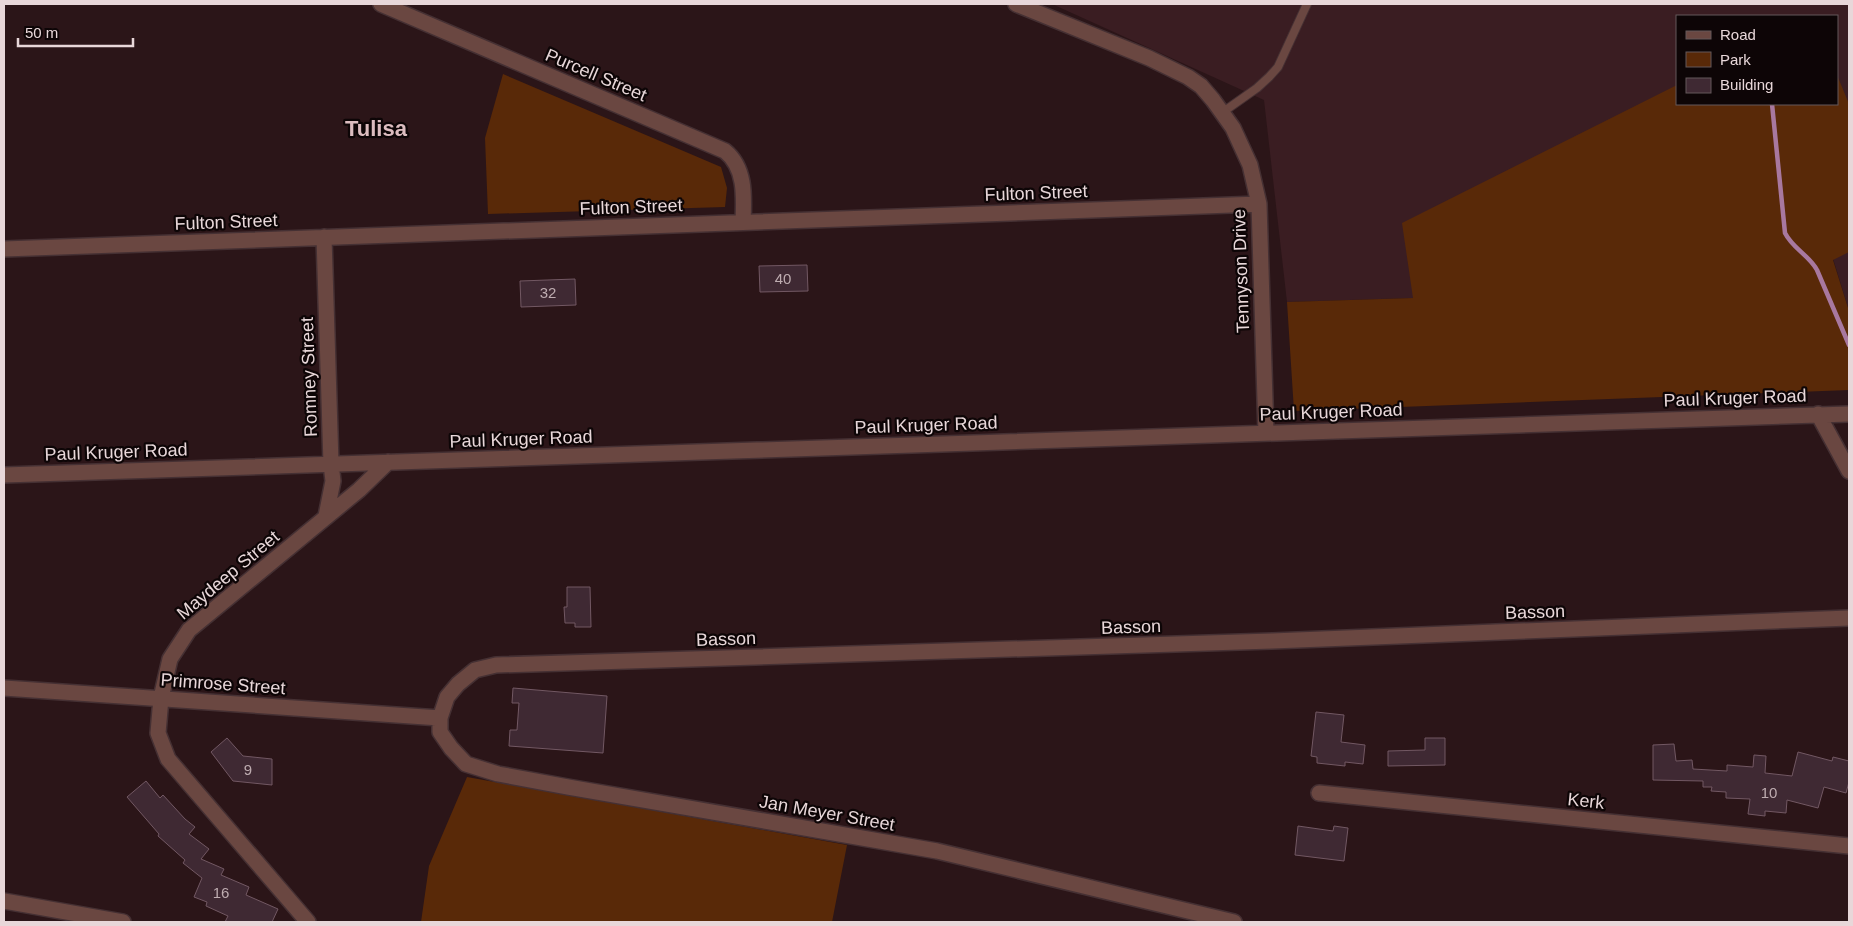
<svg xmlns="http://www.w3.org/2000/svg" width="1853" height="926" viewBox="0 0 1853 926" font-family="Helvetica,sans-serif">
<rect width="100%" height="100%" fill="#2b1518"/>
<path fill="#3a1d22" d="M1052,4H1849V311L1786,104H1837V16H1677V86L1413,298L1287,302L1264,100Z"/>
<path fill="#592908" d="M503,74L721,167L727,188L725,207L488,214L485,138Z
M1837,75L1849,104V252L1833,260L1849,311V390L1294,411L1287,302L1413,298L1402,223L1677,85V104H1837Z
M467,777L847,845L832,922H421L429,866Z"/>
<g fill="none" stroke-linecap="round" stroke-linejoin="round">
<path stroke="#a8789f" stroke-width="4.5" d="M1772,104L1785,233C1793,249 1809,255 1817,270L1849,345"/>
</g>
<path fill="#3f2933" stroke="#725863" d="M807,265L808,291L760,292L759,266Z
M575,279L576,305L521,307L520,281Z
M567,587H590L591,627H575V623H565L564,607H567Z
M513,688L607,696L603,753L509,746L510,730H517L519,703H512Z
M1316,712L1344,715L1341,742L1365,745L1363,764L1345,762V766L1317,763V757L1311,756Z
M227,738L243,756L272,759V785L233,781L211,752Z
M1425,738H1445V765L1388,766V751L1425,750Z
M1674,744L1676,761L1692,760L1693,769L1727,771V765L1753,767L1754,755L1766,756L1765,773L1792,776L1798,752L1832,761L1833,757L1849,761V782L1846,793L1824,787L1818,808L1787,800L1786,813L1765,811V816L1748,814L1750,799L1726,798V792L1711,791L1712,787H1703V781L1653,780V745Z
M146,781L160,798L163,795L185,819L195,827L189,834L209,849L201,859L224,869L221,875L249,887L246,895L278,909L272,922H225L228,916L206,906L207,902L194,897L202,878L183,863L185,860L158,836L159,834L127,797Z
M1298,826L1333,831L1334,826L1348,828L1344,861L1295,855Z"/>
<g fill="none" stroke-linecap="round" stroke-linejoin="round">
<g stroke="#453033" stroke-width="10">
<path id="lane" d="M1223,112L1257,88L1269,77L1278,67L1307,4"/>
</g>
<g stroke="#453033" stroke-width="18">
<path id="street" d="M381,4L725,151C746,168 744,197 743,222
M1016,4L1149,58L1188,77L1201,86L1213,100L1233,128L1250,165L1259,204L1266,433
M324,237L331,464L333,481L326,516
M4,249L1259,204
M1818,414L1849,471
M4,475L1849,414
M4,688L440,718
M1319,793L1849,846
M4,901L123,922
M308,922L168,759L158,733L161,698L170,659L189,630L359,490L388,462
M1234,922L937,851L568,787L498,774L466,764L451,748L440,732V718L447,697L458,684L475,670L496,665L1272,641L1849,618"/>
</g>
<use href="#lane" stroke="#6a4741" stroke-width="8"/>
<use href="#street" stroke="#6a4741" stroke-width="15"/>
</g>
<g text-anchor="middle" stroke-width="4.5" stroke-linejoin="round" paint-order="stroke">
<g font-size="15" fill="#beacb0">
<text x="783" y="284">40</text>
<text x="548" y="298">32</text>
<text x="248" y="775">9</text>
<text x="1769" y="798">10</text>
<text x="221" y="898">16</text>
</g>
<g font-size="18" fill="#e8d7d9" stroke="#0d0506">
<text transform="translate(596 75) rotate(23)" y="6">Purcell Street</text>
<text transform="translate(1036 193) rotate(-2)" y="6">Fulton Street</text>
<text transform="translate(631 207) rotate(-2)" y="6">Fulton Street</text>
<text transform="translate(226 222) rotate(-2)" y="6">Fulton Street</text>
<text transform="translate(1241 271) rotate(-92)" y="6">Tennyson Drive</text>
<text transform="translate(309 377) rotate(-92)" y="6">Romney Street</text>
<text transform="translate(1735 398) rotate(-2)" y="6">Paul Kruger Road</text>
<text transform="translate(1331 412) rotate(-2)" y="6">Paul Kruger Road</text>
<text transform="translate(926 425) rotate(-2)" y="6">Paul Kruger Road</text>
<text transform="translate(521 439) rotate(-2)" y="6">Paul Kruger Road</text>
<text transform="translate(116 452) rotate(-2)" y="6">Paul Kruger Road</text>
<text transform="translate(228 575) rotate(-40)" y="6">Maydeep Street</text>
<text transform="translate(1535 612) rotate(-2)" y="6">Basson</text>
<text transform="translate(1131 627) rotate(-2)" y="6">Basson</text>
<text transform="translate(726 639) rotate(-2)" y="6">Basson</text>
<text transform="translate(223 684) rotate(4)" y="6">Primrose Street</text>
<text transform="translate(1586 801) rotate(6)" y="6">Kerk</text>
<text transform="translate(827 813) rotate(10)" y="6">Jan Meyer Street</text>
</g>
<g font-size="22" font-weight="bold" fill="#dcbcbf" stroke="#0d0506">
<text x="376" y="136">Tulisa</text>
</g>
</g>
<rect width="1853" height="926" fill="none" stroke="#e8d7d9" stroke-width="10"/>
<rect x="1676" y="15" width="162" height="90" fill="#0d0506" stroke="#65595a"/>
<rect x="1686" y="31" width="25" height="8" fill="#6a4741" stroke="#65595a"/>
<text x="1720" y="40" font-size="15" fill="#e8d7d9">Road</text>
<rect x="1686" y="52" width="25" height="15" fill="#592908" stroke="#65595a"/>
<text x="1720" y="65" font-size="15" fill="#e8d7d9">Park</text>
<rect x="1686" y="78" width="25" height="15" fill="#3f2933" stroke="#65595a"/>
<text x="1720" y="90" font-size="15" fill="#e8d7d9">Building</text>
<path d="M18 38v8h115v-8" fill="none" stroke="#e8d7d9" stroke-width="2.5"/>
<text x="25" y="38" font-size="15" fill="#e8d7d9" stroke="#0d0506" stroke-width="4" paint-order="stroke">50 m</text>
</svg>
